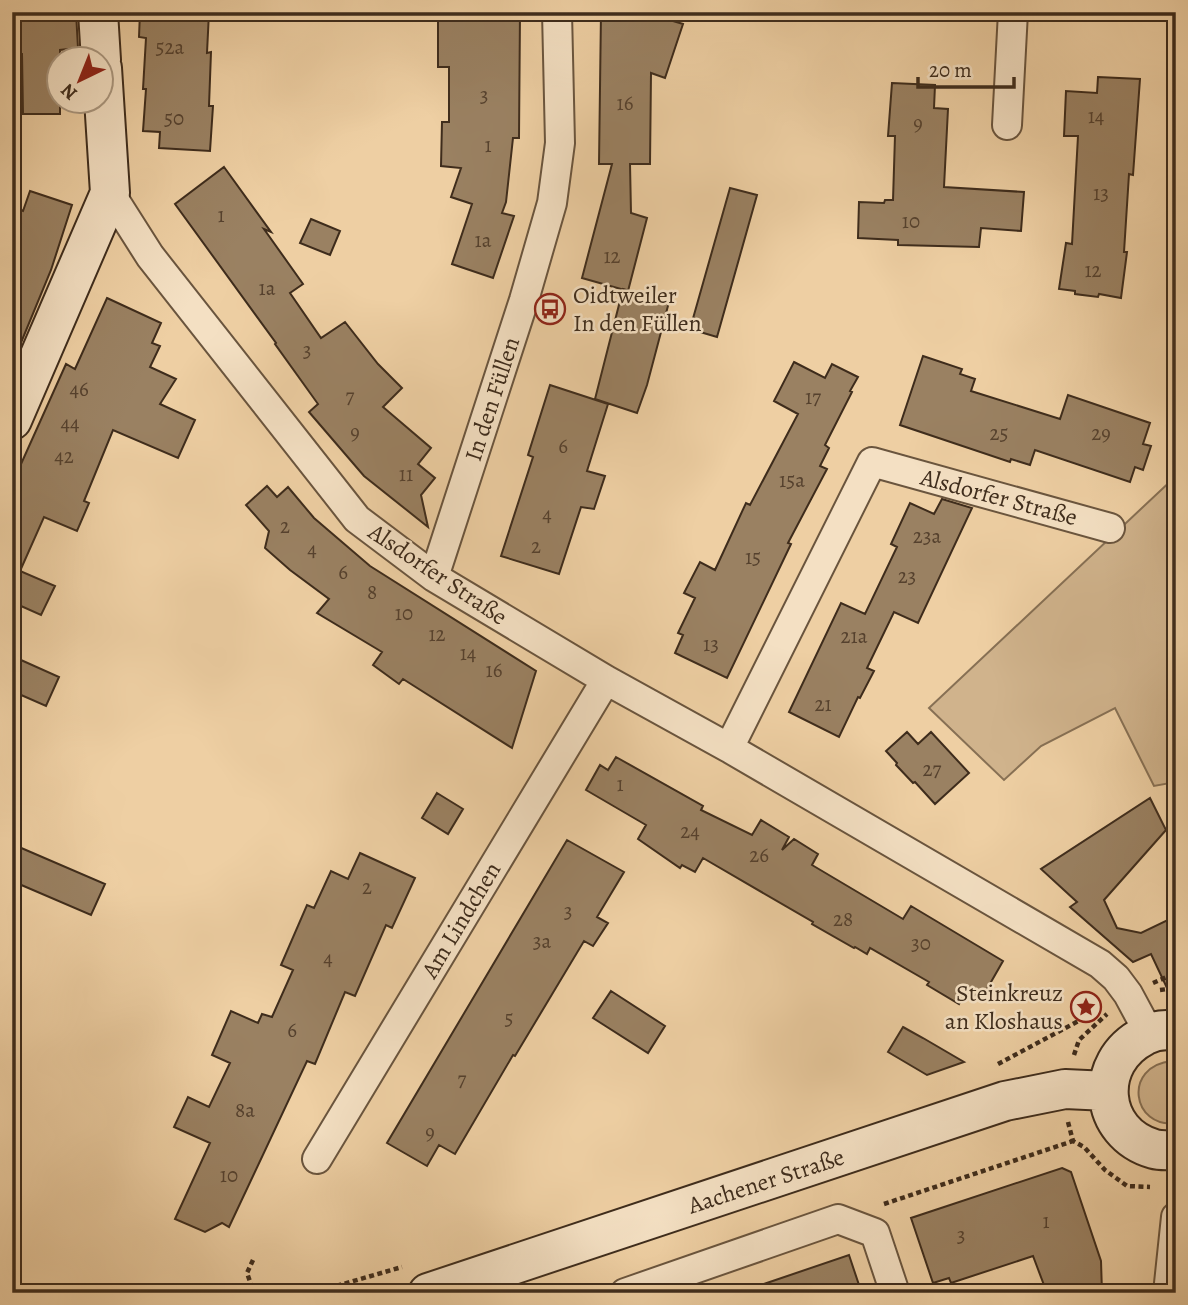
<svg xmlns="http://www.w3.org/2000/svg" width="1188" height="1305" viewBox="0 0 1188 1305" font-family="Alegreya,serif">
<rect width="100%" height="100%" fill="#eecfa3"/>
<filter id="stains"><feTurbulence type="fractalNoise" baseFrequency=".00286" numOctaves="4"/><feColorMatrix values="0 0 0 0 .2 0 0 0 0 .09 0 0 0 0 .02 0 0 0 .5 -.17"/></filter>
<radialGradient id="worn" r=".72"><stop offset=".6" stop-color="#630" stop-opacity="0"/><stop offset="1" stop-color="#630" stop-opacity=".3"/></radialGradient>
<path fill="#d0b38c" stroke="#877054" stroke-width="2" d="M1176,476V782L1154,786L1115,708L1041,746L1004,780L929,708Z
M1172,1061L1176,1062V1123C1132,1129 1122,1066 1172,1061Z"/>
<path fill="#9a8162" stroke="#3e2c1c" stroke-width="2" d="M12,12H76L78,48L60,50V114H23L22,54L12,55Z
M140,12H209L207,53L211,52L209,106H213L210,151L159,148L160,132L143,131L146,89H143L146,38L139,37Z
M438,12H520L519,138H513L506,202L502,213L514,216L493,278L452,264L472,204L451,197L461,168L441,166L442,122H449V67H438Z
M601,12H653V15L683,24L665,78L651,73L650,164H630L631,213L647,218L628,291L582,278L612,164H599Z
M1098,77L1140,79L1133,175L1129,174L1124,252H1127L1121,298L1099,294L1098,297L1075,294V291L1059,289L1066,243L1072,244L1078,136H1064L1066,91L1097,93Z
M892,83L935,85L934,108L948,109L944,187L1024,192L1021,231L981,228L979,247L898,245V240L858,238L859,202L884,203L885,200H893L895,136H888Z
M224,167L271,232L264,229L303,284L290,293L321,338L345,322L378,364L402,388L383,407L431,448L418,464L435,478L421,495L428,527L364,476L309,412L318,404L275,344L276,343L175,204Z
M730,188L757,195L717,337L690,329Z
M30,191L72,205L51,270L13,362L12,207L23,211Z
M311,219L340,231L330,255L300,243Z
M623,289L669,302L647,385L637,413L595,399Z
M107,298L161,323L152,343L160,346L150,367L176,379L160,404L195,420L178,458L113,430L84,501L89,503L77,531L44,517L20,571L55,586L41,615L12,602V484L66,364L75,369Z
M923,356L962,369L960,374L975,379L971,391L1060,419L1068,395L1150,423L1143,444L1151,446L1143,470L1135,467L1130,482L1035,450L1030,465L1011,459L1010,462L900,425Z
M794,362L825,378L832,364L858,377L850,391L852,392L825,445L829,448L820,466L827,469L788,543L791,544L727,678L675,653L683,635L678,633L695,598L684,593L700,562L715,570L746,503L750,505L798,414L774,401Z
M550,385L608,404L587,471L605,476L594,509L581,507L559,574L501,556L533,457L528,455Z
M267,486L277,497L288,487L314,518L370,566L536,671L512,748L403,679L399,684L373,665L382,652L317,613L329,599L290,570L265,548L269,531L246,505Z
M942,499L972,508L918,623L894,612L867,668L874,671L860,698L858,697L839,737L789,712L841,603L865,614L897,547L891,544L910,503L934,514Z
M12,656L59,677L46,706L12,691Z
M907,732L918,744L931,732L969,773L935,804L915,782L913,783L896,765L897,763L886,751Z
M616,757L703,806L701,810L752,835L761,820L789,837L782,850L794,839L818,854L812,865L903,919L911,906L1003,961L987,989L974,996L964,994L959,1004L927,985L929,982L870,948L867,954L855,947L854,948L812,924L813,922L703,858L695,872L682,865L680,868L638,839L646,825L586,790L600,765L608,770Z
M437,793L463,809L448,834L422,818Z
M1150,798L1166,830L1104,900L1117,928L1141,933L1176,916V1007L1151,954L1133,962L1070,907L1077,902L1041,869Z
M567,840L624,872L597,917L608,923L593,946L584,941L515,1056L513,1055L455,1154L439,1145L427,1166L387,1143Z
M12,844L105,884L91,915L12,881Z
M360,853L415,878L392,928L386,925L355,996L345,992L315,1064L307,1061L229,1227L222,1223L205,1232L175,1219L210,1143L174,1127L188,1097L209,1107L230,1063L212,1055L231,1011L258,1023L262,1014L272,1017L293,970L281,965L307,905L314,908L331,871L348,879Z
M611,991L665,1026L648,1053L593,1018Z
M903,1027L923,1038L964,1062L927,1075L888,1052Z
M1062,1168L1071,1172L1101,1261L1102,1293H1047L1033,1256L951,1283L949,1278L933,1283L911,1218Z
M849,1255L859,1285L857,1286L859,1293H753L752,1288Z"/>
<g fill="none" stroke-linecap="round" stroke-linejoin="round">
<g stroke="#6a553e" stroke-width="32">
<path id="street" d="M1007,125L1013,12
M110,193L150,256L357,519L434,577L606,680L729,748L1100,964L1116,978L1128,994L1149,1033
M434,577L524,300L552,203L560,143L557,12
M729,748L872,462L1110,528
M317,1159L606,680
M625,1293L838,1219L875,1233L895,1293
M1168,1293L1176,1217"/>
</g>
<g stroke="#3e2c1c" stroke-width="42">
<path id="secondary" d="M98,12L101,60
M12,420L110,193L102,68
M1176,1031C1165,1029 1153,1031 1144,1036C1093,1062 1098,1133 1154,1149C1161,1151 1169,1150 1176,1150
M428,1293L1005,1101L1065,1089L1108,1091"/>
</g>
<path stroke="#3e2c1c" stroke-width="4.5" stroke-dasharray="5 3.5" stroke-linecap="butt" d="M1153,983L1176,973
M1160,990L1176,988
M1074,1055L1079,1040L1107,1014
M998,1064L1101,1009
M1068,1122L1073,1141L1084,1147L1105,1170L1127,1186L1150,1187
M884,1204L1073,1141
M253,1260L247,1273L254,1293
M312,1293L402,1267"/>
<use href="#street" stroke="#f4e0c3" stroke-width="28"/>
<use href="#secondary" stroke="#f4e0c3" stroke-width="38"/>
</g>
<defs>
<g id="bus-ring" transform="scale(1.575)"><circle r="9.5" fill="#f4e0c3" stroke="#8f2418" stroke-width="1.5"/><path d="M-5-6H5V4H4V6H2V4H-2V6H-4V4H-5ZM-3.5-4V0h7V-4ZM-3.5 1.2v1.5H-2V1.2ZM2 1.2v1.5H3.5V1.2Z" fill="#8f2418"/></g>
<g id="sight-ring" transform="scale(1.575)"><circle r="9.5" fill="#f4e0c3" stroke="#8f2418" stroke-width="1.5"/><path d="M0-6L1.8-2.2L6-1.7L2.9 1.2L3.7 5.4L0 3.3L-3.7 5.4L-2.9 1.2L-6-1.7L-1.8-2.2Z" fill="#8f2418"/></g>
</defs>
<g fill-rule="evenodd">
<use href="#bus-ring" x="550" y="309"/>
<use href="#sight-ring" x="1086" y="1007"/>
</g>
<g text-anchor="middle" stroke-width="5" stroke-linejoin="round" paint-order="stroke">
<g font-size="21" fill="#55412e">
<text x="170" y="54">52a</text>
<text x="484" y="102">3</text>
<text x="625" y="110">16</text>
<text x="1096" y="123">14</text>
<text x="174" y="125">50</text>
<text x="918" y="130">9</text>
<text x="488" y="152">1</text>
<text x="1101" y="200">13</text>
<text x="221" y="222">1</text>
<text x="911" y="228">10</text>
<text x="483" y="247">1a</text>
<text x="612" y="263">12</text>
<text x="1093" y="277">12</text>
<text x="267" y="295">1a</text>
<text x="307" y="357">3</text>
<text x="79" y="396">46</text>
<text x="350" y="403">7</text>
<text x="813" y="404">17</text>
<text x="70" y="430">44</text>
<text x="355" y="439">9</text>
<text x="999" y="440">25</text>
<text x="1101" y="440">29</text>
<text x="563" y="453">6</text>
<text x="64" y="463">42</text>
<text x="406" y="481">11</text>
<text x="792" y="487">15a</text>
<text x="547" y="521">4</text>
<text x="285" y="533">2</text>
<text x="927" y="543">23a</text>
<text x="536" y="553">2</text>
<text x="312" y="556">4</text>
<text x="753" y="564">15</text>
<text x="343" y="579">6</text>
<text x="907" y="583">23</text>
<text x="372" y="599">8</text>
<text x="404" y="620">10</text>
<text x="437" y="641">12</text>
<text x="854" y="643">21a</text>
<text x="711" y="651">13</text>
<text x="468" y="660">14</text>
<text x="494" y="677">16</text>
<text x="823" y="711">21</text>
<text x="932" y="776">27</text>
<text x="620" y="791">1</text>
<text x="690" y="838">24</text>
<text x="759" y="862">26</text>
<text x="367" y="894">2</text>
<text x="568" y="918">3</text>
<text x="843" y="926">28</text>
<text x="542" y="948">3a</text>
<text x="921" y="950">30</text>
<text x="328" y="965">4</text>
<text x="509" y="1025">5</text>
<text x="292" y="1037">6</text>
<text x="462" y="1086">7</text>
<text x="245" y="1117">8a</text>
<text x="430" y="1139">9</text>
<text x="229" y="1182">10</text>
<text x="1046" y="1228">1</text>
<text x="961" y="1242">3</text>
</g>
<g font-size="24" fill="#3e2c1c" stroke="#f4e0c3" text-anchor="start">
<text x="573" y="303">Oidtweiler<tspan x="573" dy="28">In den Füllen</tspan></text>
<text x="1063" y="1001" text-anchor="end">Steinkreuz<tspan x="1063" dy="28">an Kloshaus</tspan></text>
</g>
<g font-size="24" fill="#3e2c1c" stroke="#f4e0c3">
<text transform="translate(492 399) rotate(-72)" y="8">In den Füllen</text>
<text transform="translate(999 497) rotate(15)" y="8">Alsdorfer Straße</text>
<text transform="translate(438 574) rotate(34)" y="8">Alsdorfer Straße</text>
<text transform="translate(461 920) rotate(-59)" y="8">Am Lindchen</text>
<text transform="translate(766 1181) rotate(-18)" y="8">Aachener Straße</text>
</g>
</g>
<rect width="1188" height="1305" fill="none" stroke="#eecfa3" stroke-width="42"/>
<rect x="14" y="14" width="1160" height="1277" fill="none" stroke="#3e2c1c" stroke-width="3.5"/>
<rect x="21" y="21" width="1146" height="1263" fill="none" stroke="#3e2c1c" stroke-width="2"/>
<g transform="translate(80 80) rotate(223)"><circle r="33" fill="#f4e0c3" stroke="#ab9880" stroke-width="2"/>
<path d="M0-5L12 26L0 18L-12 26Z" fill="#8f2418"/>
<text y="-10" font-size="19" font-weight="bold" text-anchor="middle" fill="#3e2c1c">N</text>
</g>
<path d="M918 77v10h96v-10" fill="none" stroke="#3e2c1c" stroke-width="3.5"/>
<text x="929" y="77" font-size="21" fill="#3e2c1c" stroke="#f4e0c3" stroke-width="5" paint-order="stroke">20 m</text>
<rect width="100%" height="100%" filter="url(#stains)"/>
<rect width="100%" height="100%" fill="url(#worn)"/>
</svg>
